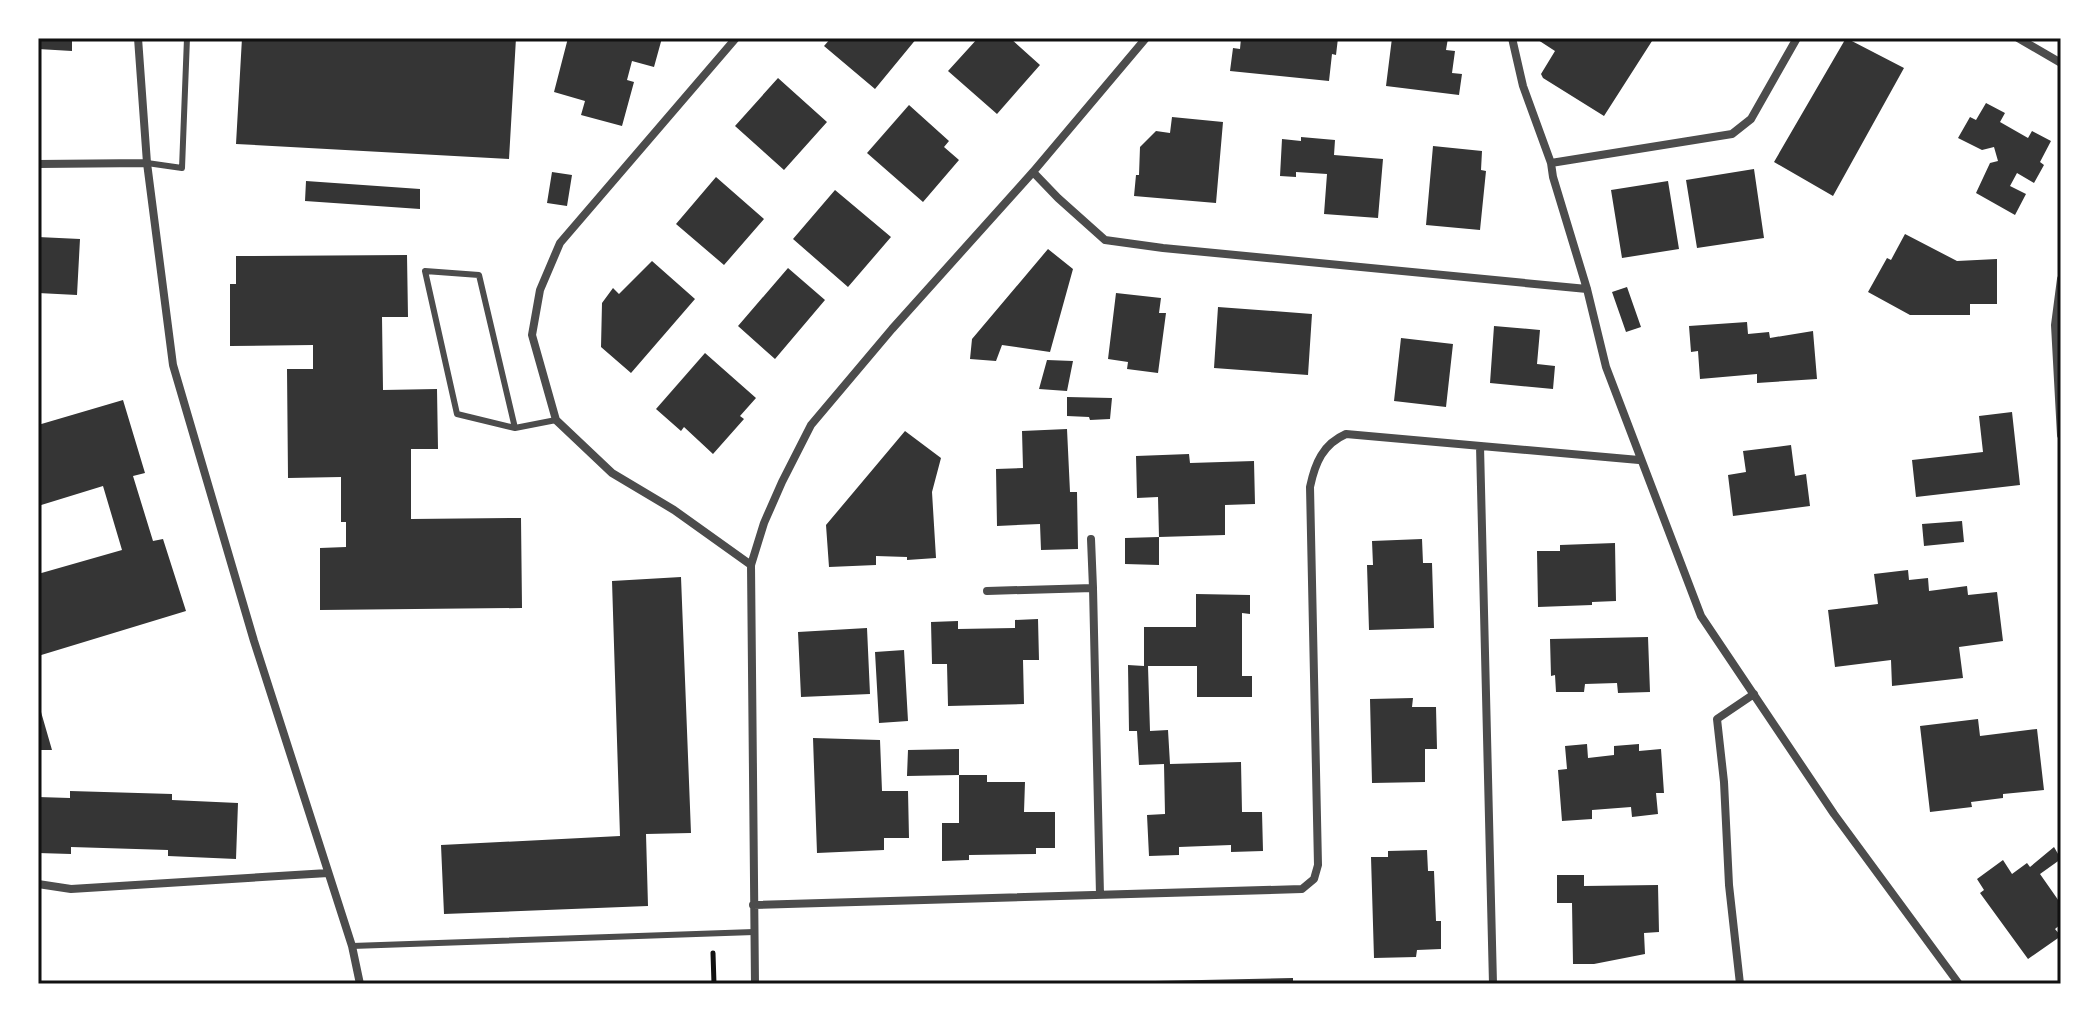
<svg xmlns="http://www.w3.org/2000/svg" width="2099" height="1022" viewBox="0 0 2099 1022" font-family="'Titillium Web',sans-serif">
<rect width="100%" height="100%" fill="#fff"/>
<path fill="#353535" d="M38,38H72V51L38,49Z
M242,38H516L509,159L236,144Z
M568,38H662L654,67L632,61L627,80L634,82L622,126L581,115L585,101L554,92Z
M831,38H917L875,89L824,46Z
M978,38H1010L1040,65L997,114L948,71Z
M1241,38H1338L1336,55L1332,54L1329,81L1230,71L1233,48L1240,49Z
M1392,38H1448L1446,50L1455,51L1452,73L1462,74L1459,95L1386,86Z
M1535,38H1647L1652,41L1604,116L1543,78L1541,74L1555,51Z
M1846,38L1904,68L1833,196L1774,162Z
M778,78L827,122L784,170L735,126Z
M1986,103L2005,113L2000,122L2028,138L2032,131L2051,141L2040,162L2044,165L2034,183L2017,173L2010,186L2026,194L2015,215L1976,193L1990,163L1998,161L1994,147L1982,150L1958,138L1970,117L1976,120Z
M909,105L949,141L944,147L959,160L923,202L867,153Z
M1172,117L1223,122L1216,203L1134,196L1136,175H1139L1140,147L1156,131L1170,133Z
M1301,137L1335,140L1334,155L1383,159L1378,218L1324,214L1327,174L1296,172V177L1280,176L1282,139L1301,141Z
M1433,146L1482,151L1481,170L1486,171L1480,230L1426,225Z
M1754,169L1764,238L1697,248L1686,180Z
M552,172L572,175L567,206L547,203Z
M716,177L764,219L724,265L676,224Z
M306,181L420,189V209L305,201Z
M1668,181L1679,249L1622,258L1611,190Z
M835,190L891,237L848,287L793,239Z
M1905,234L1957,261L1997,259V304H1970V315H1910L1868,292L1887,258L1891,260Z
M38,237L80,239L77,295L38,293Z
M1048,249L1073,269L1050,352L1002,345L996,361L970,359L972,339Z
M407,255L408,317H382L383,390L437,389L438,449H411V519L521,518L522,608L320,610V548L346,547V522H341V477L288,478L287,369H313V345L230,346V284H236V256Z
M652,261L695,299L631,373L601,347L602,303L613,288L619,294Z
M788,268L825,300L775,359L738,326Z
M1627,287L1641,327L1626,332L1612,292Z
M1116,293L1161,298L1159,313H1166L1158,373L1127,369L1128,362L1108,359Z
M1218,307L1312,314L1308,375L1214,368Z
M1747,322L1748,334L1769,332L1770,338L1813,331L1817,379L1757,383V374L1700,379L1698,351L1691,352L1689,326Z
M1494,326L1540,330L1537,364L1555,366L1553,389L1490,383Z
M1401,338L1453,344L1446,407L1394,401Z
M705,353L756,398L740,416L744,419L713,454L684,427L681,431L656,409Z
M1047,360L1073,361L1067,391L1039,389Z
M1067,397L1112,398L1110,419L1090,420L1089,417L1067,416Z
M123,400L145,473L133,476L153,541L163,539L186,611L38,656V574L122,550L103,486L38,506V425Z
M2012,412L2020,485L1916,497L1912,460L1983,452L1979,416Z
M1067,429L1070,492H1077L1078,549L1041,550L1040,524L997,526L996,469L1023,468L1022,431Z
M905,431L941,458L932,492L936,558L907,560V557L876,556V565L829,567L826,525Z
M1791,445L1795,476L1806,474L1810,506L1733,516L1728,475L1746,472L1743,451Z
M1189,454L1190,463L1254,461L1255,504L1225,505V535L1159,537L1158,497L1137,498L1136,456Z
M1962,521L1964,542L1924,546L1922,524Z
M1159,537V565L1125,564V538Z
M1422,539L1423,563H1432L1434,628L1369,630L1367,565H1373L1372,541Z
M1615,543L1616,601L1592,602V605L1538,607L1537,551H1560V545Z
M1908,570L1909,580L1928,578L1929,591L1967,586L1968,595L1997,592L2003,641L1959,647L1963,678L1892,686L1891,660L1835,667L1828,610L1878,604L1874,574Z
M681,577L691,833L646,834L648,906L444,914L441,845L620,836L612,581Z
M1196,594L1250,595V614L1242,613V676H1252V697H1197V666H1148L1150,731L1168,730L1170,764L1241,762L1242,812H1262L1263,851L1231,852V845L1179,847V855L1149,856L1147,815L1165,814L1164,764L1139,765L1137,731H1129L1128,665L1144,666V627H1196Z
M1038,619L1039,660H1023L1024,704L948,706L947,664H932L931,622L958,621V629L1015,628V620Z
M867,628L870,694L801,697L798,632Z
M1648,637L1650,692L1618,693L1617,683L1585,684L1584,692H1556L1555,675L1551,676L1550,639Z
M904,650L908,721L879,723L875,652Z
M1413,698L1412,707H1436L1437,749H1425V782L1372,783L1370,699Z
M38,705H39L52,750H38Z
M1978,719L1980,736L2037,729L2044,790L2003,794V798L1971,802L1972,807L1930,812L1920,726Z
M813,738L880,740L882,791H908L909,838H884V850L817,853Z
M1587,744L1588,758L1614,755V746L1639,744V751L1661,749L1664,793H1656L1658,814L1632,817L1631,807L1592,810V819L1562,821L1558,770L1567,769L1565,746Z
M959,749V775L907,776L908,750Z
M959,775H987V782H1025L1024,812H1055V848H1036V854L969,855V860L942,861V823H959Z
M70,791L172,794V800L238,803L236,859L168,856V850L71,847V854L38,853V797L70,798Z
M2054,847L2061,859L2040,874L2061,904V924L2055,929L2061,936L2028,959L1980,893L1984,890L1977,879L2003,860L2012,874L2027,863L2030,867Z
M1427,850L1428,871H1434L1436,921H1441V949L1417,950L1416,957L1374,958L1371,857H1388V851Z
M1557,875H1584V886L1658,885L1659,932L1644,933L1645,954L1594,964H1573L1572,903H1557Z
M1293,978V984H1156L1155,981Z"/>
<g fill="none" stroke-linecap="round" stroke-linejoin="round">
<path stroke="#111" stroke-width="5" d="M713,953L714,984"/>
<path stroke="#4c4c4c" stroke-width="6" d="M147,163L182,168L187,38
M515,428L457,414L425,271L479,275L515,428L556,420
M352,946L754,932"/>
<path stroke="#4c4c4c" stroke-width="8" d="M138,38L147,163L173,365L254,641L352,946L360,984
M736,38L560,243L540,290L532,335L556,420L612,473L674,510L751,565
M1512,38L1523,86L1551,163L1553,177L1587,289L1606,367L1701,616L1834,814L1959,984
M2018,38L2061,63
M1551,163L1732,134L1751,119L1797,38
M38,164L147,163
M1033,172L1058,198L1105,240L1163,248L1587,289
M2061,279L2055,325L2061,435
M1480,446L1493,984
M1093,588L1100,895
M987,591L1093,588L1091,539
M38,884L71,889L328,873
M753,905L1302,889L1314,879L1318,865L1310,487C1315,463 1323,444 1346,434L1639,460
M755,984L751,565L764,523L782,482L811,425L892,329L1033,172L1146,38
M1740,984L1729,885L1724,782L1717,719L1754,694"/>
</g>
<rect width="2099" height="1022" fill="none" stroke="#ffffff" stroke-width="80"/>
<rect x="40" y="40" width="2019" height="942" fill="none" stroke="#111" stroke-width="3"/>
</svg>
